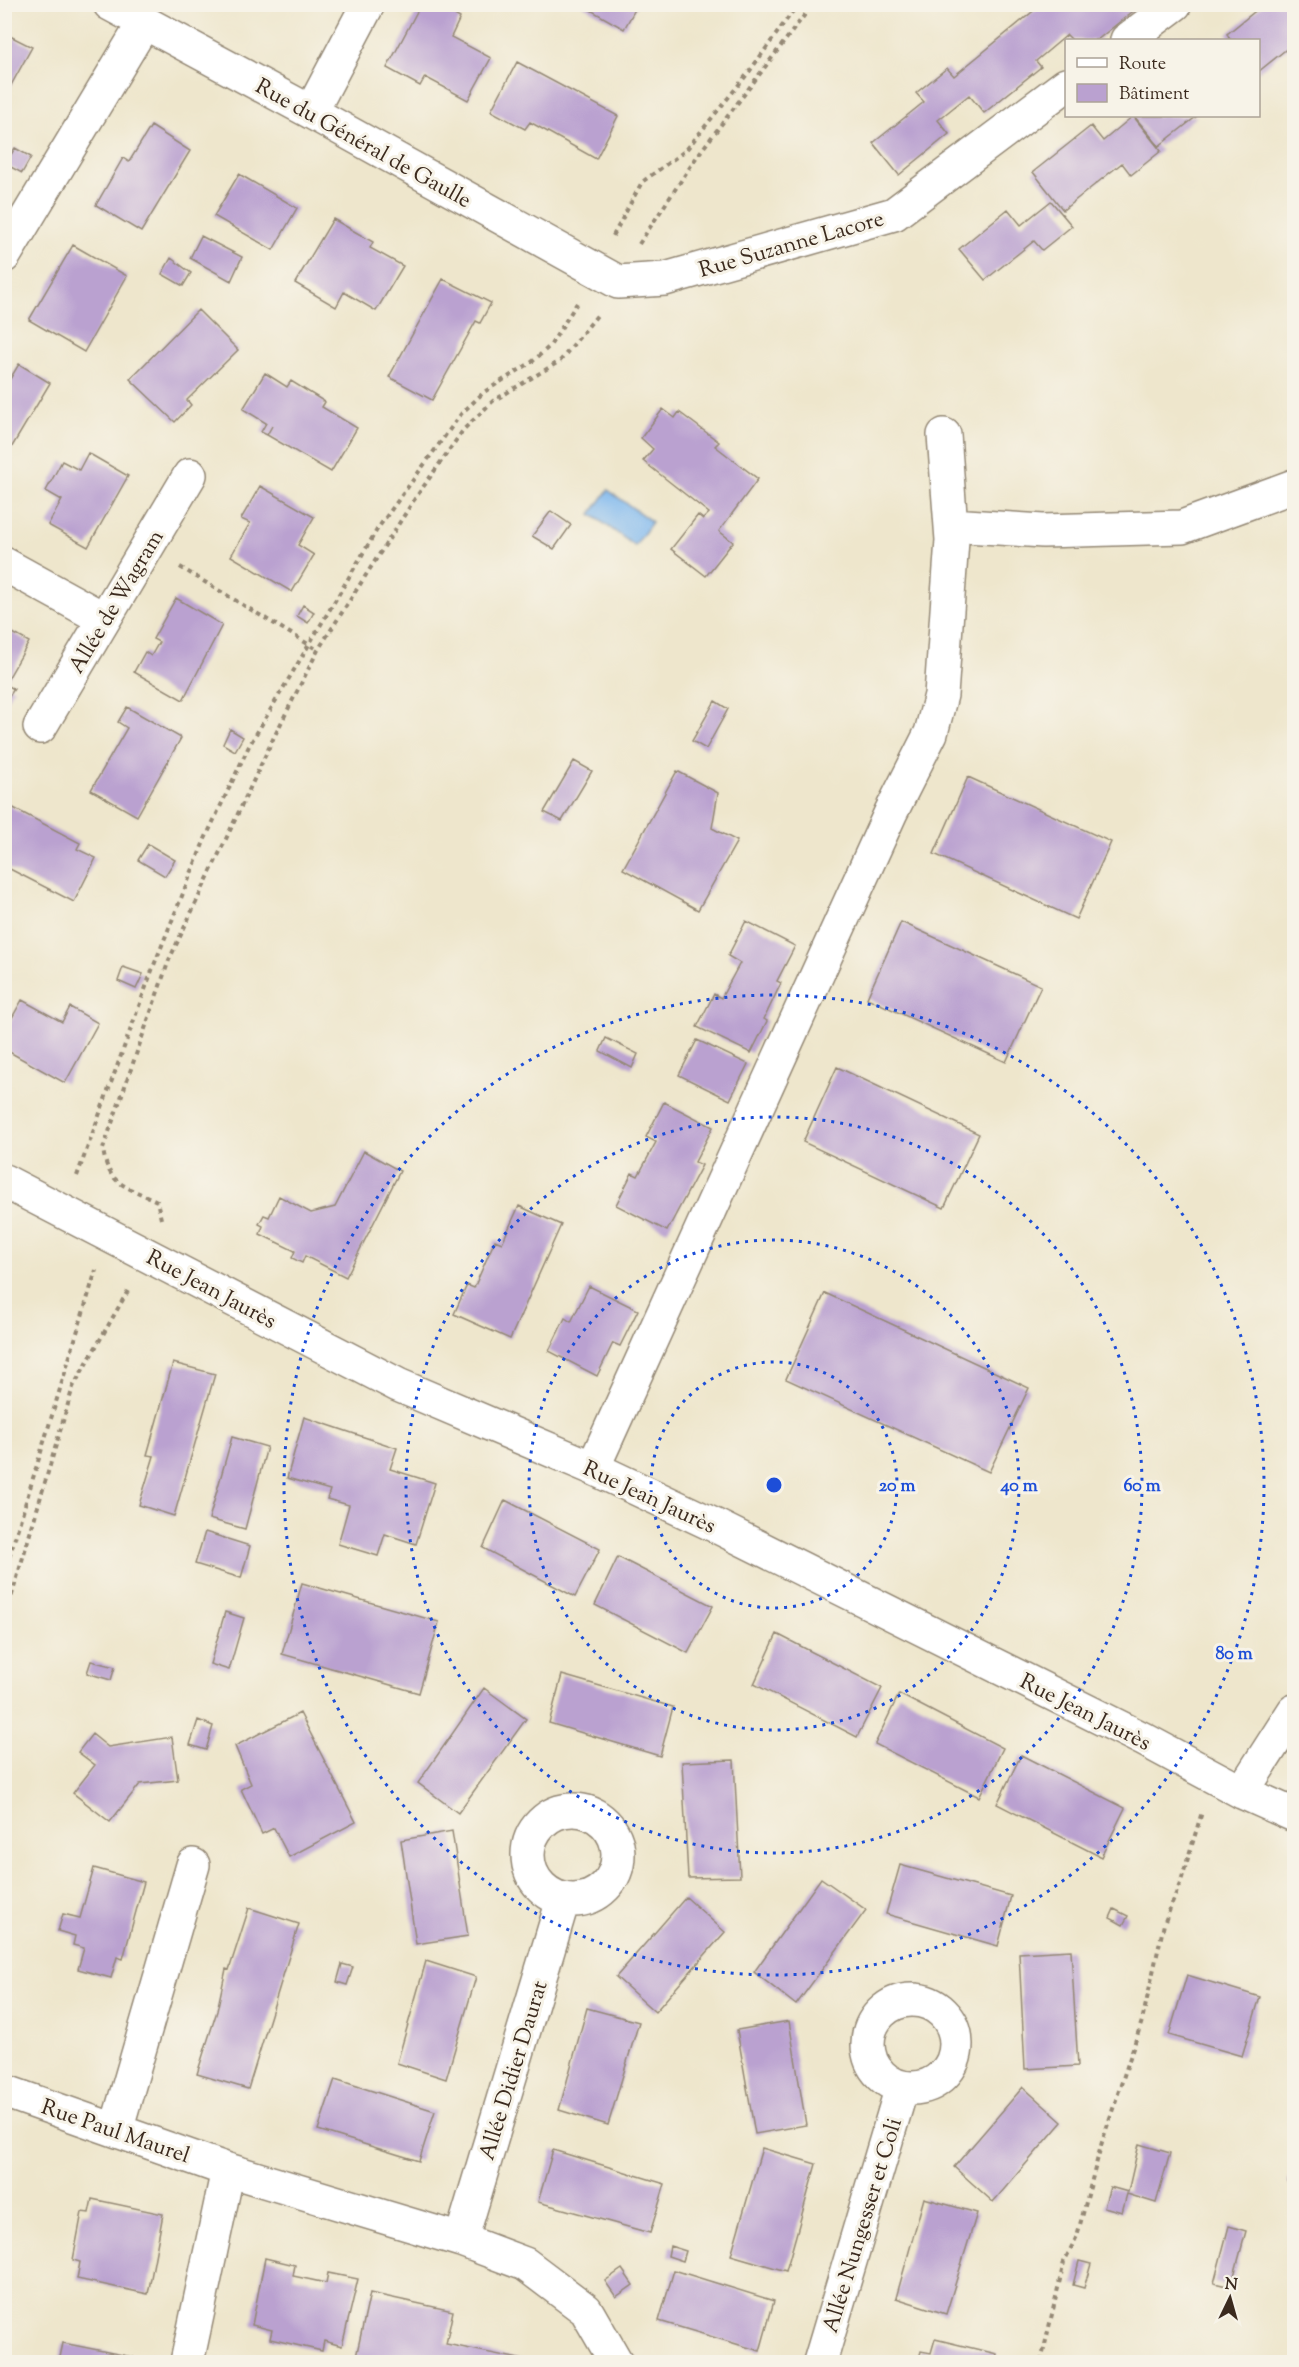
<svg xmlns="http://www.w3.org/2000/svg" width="1299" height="2367" viewBox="0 0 1299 2367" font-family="'Sorts Mill Goudy',serif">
<rect width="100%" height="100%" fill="#f7f3e8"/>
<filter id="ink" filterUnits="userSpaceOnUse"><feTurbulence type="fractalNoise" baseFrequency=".0167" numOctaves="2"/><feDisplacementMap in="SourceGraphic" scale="12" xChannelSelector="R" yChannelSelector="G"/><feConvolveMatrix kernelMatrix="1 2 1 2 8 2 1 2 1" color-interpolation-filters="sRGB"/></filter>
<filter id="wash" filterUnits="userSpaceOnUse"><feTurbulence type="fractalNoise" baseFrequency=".008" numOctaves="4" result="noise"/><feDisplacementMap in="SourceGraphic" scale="24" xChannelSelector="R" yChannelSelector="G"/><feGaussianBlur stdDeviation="1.35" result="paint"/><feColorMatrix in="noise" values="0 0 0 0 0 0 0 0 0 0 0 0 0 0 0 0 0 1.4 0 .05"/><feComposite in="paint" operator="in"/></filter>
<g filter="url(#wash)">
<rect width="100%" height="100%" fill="#eee6cc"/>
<path fill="#7eb8ef" stroke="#5c7186" stroke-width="1.5" d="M608,490L652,522L635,546L591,514Z"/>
<g id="blocks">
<path fill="#baa1d0" d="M421,4H435L460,18L451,37L491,58L468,100L425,77L420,86L387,68Z
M580,4H638L624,29Z
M1042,4H1142L1097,40H1072L1067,35L1036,61L1041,67L984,113L969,95L938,120L949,134L899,175L873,143L924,102L916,93L947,68L954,76Z
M1264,4H1294V43L1258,72V40H1227L1230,38L1227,34Z
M4,33L32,47L4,98Z
M517,62L618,116L596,159L530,122L525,129L491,111Z
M1133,116L1161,151L1131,175L1122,163L1063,210L1033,172L1091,126L1103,141Z
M1134,116H1197L1159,146Z
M151,126L190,151L141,232L96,205L123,158L129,162Z
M15,148L31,157L22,173L5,164Z
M239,174L297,208L273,250L214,216Z
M1051,201L1072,226L1042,250L1034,241L985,280L959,249L1008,209L1021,225Z
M333,219L373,242L370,248L403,266L376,311L344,292L336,307L295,283Z
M201,236L242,257L231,281L190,258Z
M73,245L127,276L84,352L29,320Z
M171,258L191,273L183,286L162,274Z
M443,279L491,303L480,323L476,321L432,400L389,377Z
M198,310L238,350L187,400L191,405L175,422L130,379Z
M19,364L50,383L4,460V376L10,379Z
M265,373L287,387L291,381L325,402L322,407L357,428L331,472L267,435L272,426L267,435L261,432L266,423L243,409Z
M663,409L675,418L679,412L719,442L715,446L758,479L719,531L733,542L706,576L671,549L698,515L703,519L709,513L643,461L653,449L641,438Z
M88,453L128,476L88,547L48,525L62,500L46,491L62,461L79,470Z
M260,486L314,517L298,545L314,555L292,592L231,556L250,523L241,519Z
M551,511L571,525L554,549L532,536Z
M176,598L222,625L183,700L134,672L145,652L151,656L159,642L153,639Z
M303,605L314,612L308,623L297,616Z
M4,628L29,642L5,684L14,689L4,704Z
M715,701L728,709L706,749L692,741Z
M127,707L181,738L137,816L91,790L127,728L118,722Z
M230,729L243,737L235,751L223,744Z
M574,761L592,771L562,821L544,812Z
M677,771L718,793L712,828L737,841L698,910L623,869Z
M968,777L1111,842L1076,919L934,854Z
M4,803L80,843L77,849L96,858L74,902L4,866Z
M148,844L175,860L165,876L138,860Z
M746,921L795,946L777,981L781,983L764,1019L767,1021L751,1053L697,1027L714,994L721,998L740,963L728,956Z
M901,922L1041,986L1006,1062L867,998Z
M123,967L143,974L136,989L118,981Z
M22,1000L62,1022L70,1007L98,1023L65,1083L4,1049V1032Z
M606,1038L638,1054L632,1068L600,1051Z
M697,1040L748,1064L730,1100L679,1075Z
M837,1067L979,1134L944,1208L803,1142Z
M664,1102L713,1127L695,1162L702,1165L667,1231L616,1205L632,1173L638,1176L656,1142L646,1137Z
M364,1151L400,1171L346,1277L305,1256L302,1263L292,1258L295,1251L260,1234L263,1226L259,1224L264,1215L269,1217L279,1196L311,1213L335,1207Z
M519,1206L561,1225L510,1339L454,1314L467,1285L474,1288L495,1240L502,1243Z
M589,1286L638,1310L620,1346L613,1343L597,1376L549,1351L565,1318L571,1322Z
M825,1293L1029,1388L989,1472L786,1379Z
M173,1363L215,1374L174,1516L139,1505L154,1456L147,1455Z
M304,1417L397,1448L390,1469L435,1483L416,1544L385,1534L378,1556L338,1544L349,1505L327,1499L330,1490L287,1478Z
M232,1437L267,1447L245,1529L209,1519Z
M505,1500L600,1549L575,1597L483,1548Z
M205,1532L250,1546L241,1578L195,1564Z
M618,1557L713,1606L688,1653L595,1605Z
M302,1583L439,1622L419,1693L282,1654Z
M225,1612L244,1618L229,1670L210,1664Z
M777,1634L882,1688L857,1737L754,1684Z
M91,1661L115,1667L111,1680L87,1673Z
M562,1675L673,1707L660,1756L549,1723Z
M484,1688L526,1719L458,1813L418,1783Z
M899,1694L1003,1748L979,1797L875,1744Z
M300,1713L356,1822L289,1857L274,1828L262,1834L241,1789L251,1784L235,1746Z
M198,1720L213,1726L206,1750L190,1745Z
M92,1734L108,1747L172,1737L178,1780L140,1784L110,1822L73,1793L95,1765L78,1752Z
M1021,1755L1125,1808L1101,1857L997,1804Z
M734,1760L740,1877L688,1878L682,1762Z
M452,1831L468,1936L416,1944L401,1840Z
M900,1865L1011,1896L998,1946L886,1914Z
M94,1868L144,1882L123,1959L117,1957L111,1978L78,1969L84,1948L73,1945L75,1936L58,1931L63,1914L80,1918Z
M821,1878L866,1910L796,2005L754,1972Z
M686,1897L725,1932L655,2012L616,1977Z
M249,1908L299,1924L248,2089L197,2074L217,2011L226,1969L229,1970Z
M1114,1909L1128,1916L1123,1925L1110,1918Z
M1071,1950L1078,2066L1025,2069L1019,1953Z
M426,1961L476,1977L446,2079L397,2063Z
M342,1964L353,1967L347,1985L337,1982Z
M1187,1975L1260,1997L1242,2056L1169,2035Z
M587,2008L639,2022L608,2125L559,2110Z
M789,2021L806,2125L755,2134L737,2030Z
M335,2079L435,2111L419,2161L318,2130Z
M1023,2087L1062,2122L993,2202L954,2167Z
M1139,2144L1170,2153L1156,2203L1127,2194L1122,2212L1104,2207L1110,2187L1128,2192Z
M762,2148L816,2164L786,2271L731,2255Z
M553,2150L665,2184L650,2233L538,2202Z
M1294,2156V2192L1288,2182Z
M924,2198L977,2213L946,2314L896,2298Z
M92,2199L163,2214L148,2294L77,2279L80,2262L73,2260L82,2212L89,2213Z
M1229,2226L1246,2231L1231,2287L1214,2283Z
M670,2246L686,2251L683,2261L668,2256Z
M265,2258L295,2265L293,2276L326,2283L328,2273L358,2279L342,2346L324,2341L322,2351L270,2339L272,2330L252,2325Z
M1079,2261L1091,2264L1084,2288L1073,2285Z
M622,2269L633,2285L616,2297L605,2281Z
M674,2270L774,2301L760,2351L659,2321Z
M370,2293L453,2311L446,2344L524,2360L523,2362H379L356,2357Z
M935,2339L997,2354L995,2362H918L921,2351L931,2353Z
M63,2343L133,2357L132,2362H59Z"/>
</g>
</g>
<g filter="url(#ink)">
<use href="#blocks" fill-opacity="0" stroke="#948875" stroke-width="1.5"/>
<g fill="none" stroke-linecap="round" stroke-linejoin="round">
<g stroke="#948875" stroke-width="36">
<path id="minor" d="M110,4L311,112L618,282L665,279L894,214L1066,85
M1127,40L1175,4
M311,112L368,4
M4,256L144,23
M951,525L1043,531L1182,527L1294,486
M4,564L104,619
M40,727L190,475
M4,1181L398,1385L593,1468L716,1526L1143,1739L1242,1792L1294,1815
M593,1468L891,812L931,733L941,695L952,540L944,435
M1242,1792L1294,1711
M528 1855a45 45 0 1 1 90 0a45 45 0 1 1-90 0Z
M868 2044a44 44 0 1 1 88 0a44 44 0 1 1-88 0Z
M4,2091L228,2170L461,2240L525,2264L586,2310L616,2362
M116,2130L193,1865
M461,2240L563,1900
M187,2362L228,2170
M820,2362L902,2087"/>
</g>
<path stroke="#948875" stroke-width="4" stroke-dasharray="4.5 4.5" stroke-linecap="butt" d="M613,236L642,182L686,150L749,72L798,4
M639,244L698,155L813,4
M180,567L318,650
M77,1176L154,965L205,839L249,746L378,528L461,414L484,392L532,362L550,346L577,303
M161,1219L157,1201C126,1186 108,1186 103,1149L169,960L274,737L318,650L414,500L464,429L493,401L560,361L599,313
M4,1574L96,1270
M4,1622L73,1387L129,1289
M4,2037L7,2040L4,2051
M1041,2362L1064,2262L1077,2236L1102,2142L1142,2021L1164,1924L1181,1881L1202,1812"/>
<use href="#minor" stroke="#fff" stroke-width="33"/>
</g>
</g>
<g fill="none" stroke="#1d4ed8" stroke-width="3" stroke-dasharray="3 6">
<circle cx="774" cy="1485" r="123"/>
<circle cx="774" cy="1485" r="245"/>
<circle cx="774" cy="1485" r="368"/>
<circle cx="774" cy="1485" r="490"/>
</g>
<g text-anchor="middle" stroke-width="6" stroke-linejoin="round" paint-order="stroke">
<g font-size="22" fill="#3b2a1e" stroke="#f7f3e8">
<text transform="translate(364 142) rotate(29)" y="8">Rue du Général de Gaulle</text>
<text transform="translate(791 243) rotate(-16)" y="8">Rue Suzanne Lacore</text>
<text transform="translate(115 601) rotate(-59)" y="8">Allée de Wagram</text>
<text transform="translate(212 1288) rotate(28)" y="8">Rue Jean Jaurès</text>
<text transform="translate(650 1496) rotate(25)" y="8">Rue Jean Jaurès</text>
<text transform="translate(1086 1711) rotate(27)" y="8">Rue Jean Jaurès</text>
<text transform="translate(512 2070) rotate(-73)" y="8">Allée Didier Daurat</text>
<text transform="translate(116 2130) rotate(19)" y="8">Rue Paul Maurel</text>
<text transform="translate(861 2225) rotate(-73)" y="8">Allée Nungesser et Coli</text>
</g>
</g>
<circle cx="774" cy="1485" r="9" fill="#1d4ed8" stroke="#f7f3e8" stroke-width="3"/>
<g font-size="18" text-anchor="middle" font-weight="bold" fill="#1d4ed8" stroke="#f7f3e8" stroke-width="6" stroke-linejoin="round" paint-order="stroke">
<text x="897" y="1491">20 m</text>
<text x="1019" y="1491">40 m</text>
<text x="1142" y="1491">60 m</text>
<text x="1234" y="1659">80 m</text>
</g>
<rect width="1299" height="2367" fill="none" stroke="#f7f3e8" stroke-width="24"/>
<rect x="1065" y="39" width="195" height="78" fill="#f7f3e8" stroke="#aca397" stroke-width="1.5"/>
<rect x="1077" y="58" width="30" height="9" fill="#ffffff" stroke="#aca397" stroke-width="1.5"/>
<text x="1119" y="69" font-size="18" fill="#3b2a1e">Route</text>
<rect x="1077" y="84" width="30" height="18" fill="#baa1d0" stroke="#aca397" stroke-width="1.5"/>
<text x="1119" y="99" font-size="18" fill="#3b2a1e">Bâtiment</text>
<g transform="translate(1230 2298) rotate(5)" stroke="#f7f3e8" stroke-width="4.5" paint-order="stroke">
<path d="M0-4.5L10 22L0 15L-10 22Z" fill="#3b2a1e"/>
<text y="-9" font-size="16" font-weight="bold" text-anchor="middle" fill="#3b2a1e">N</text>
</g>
</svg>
